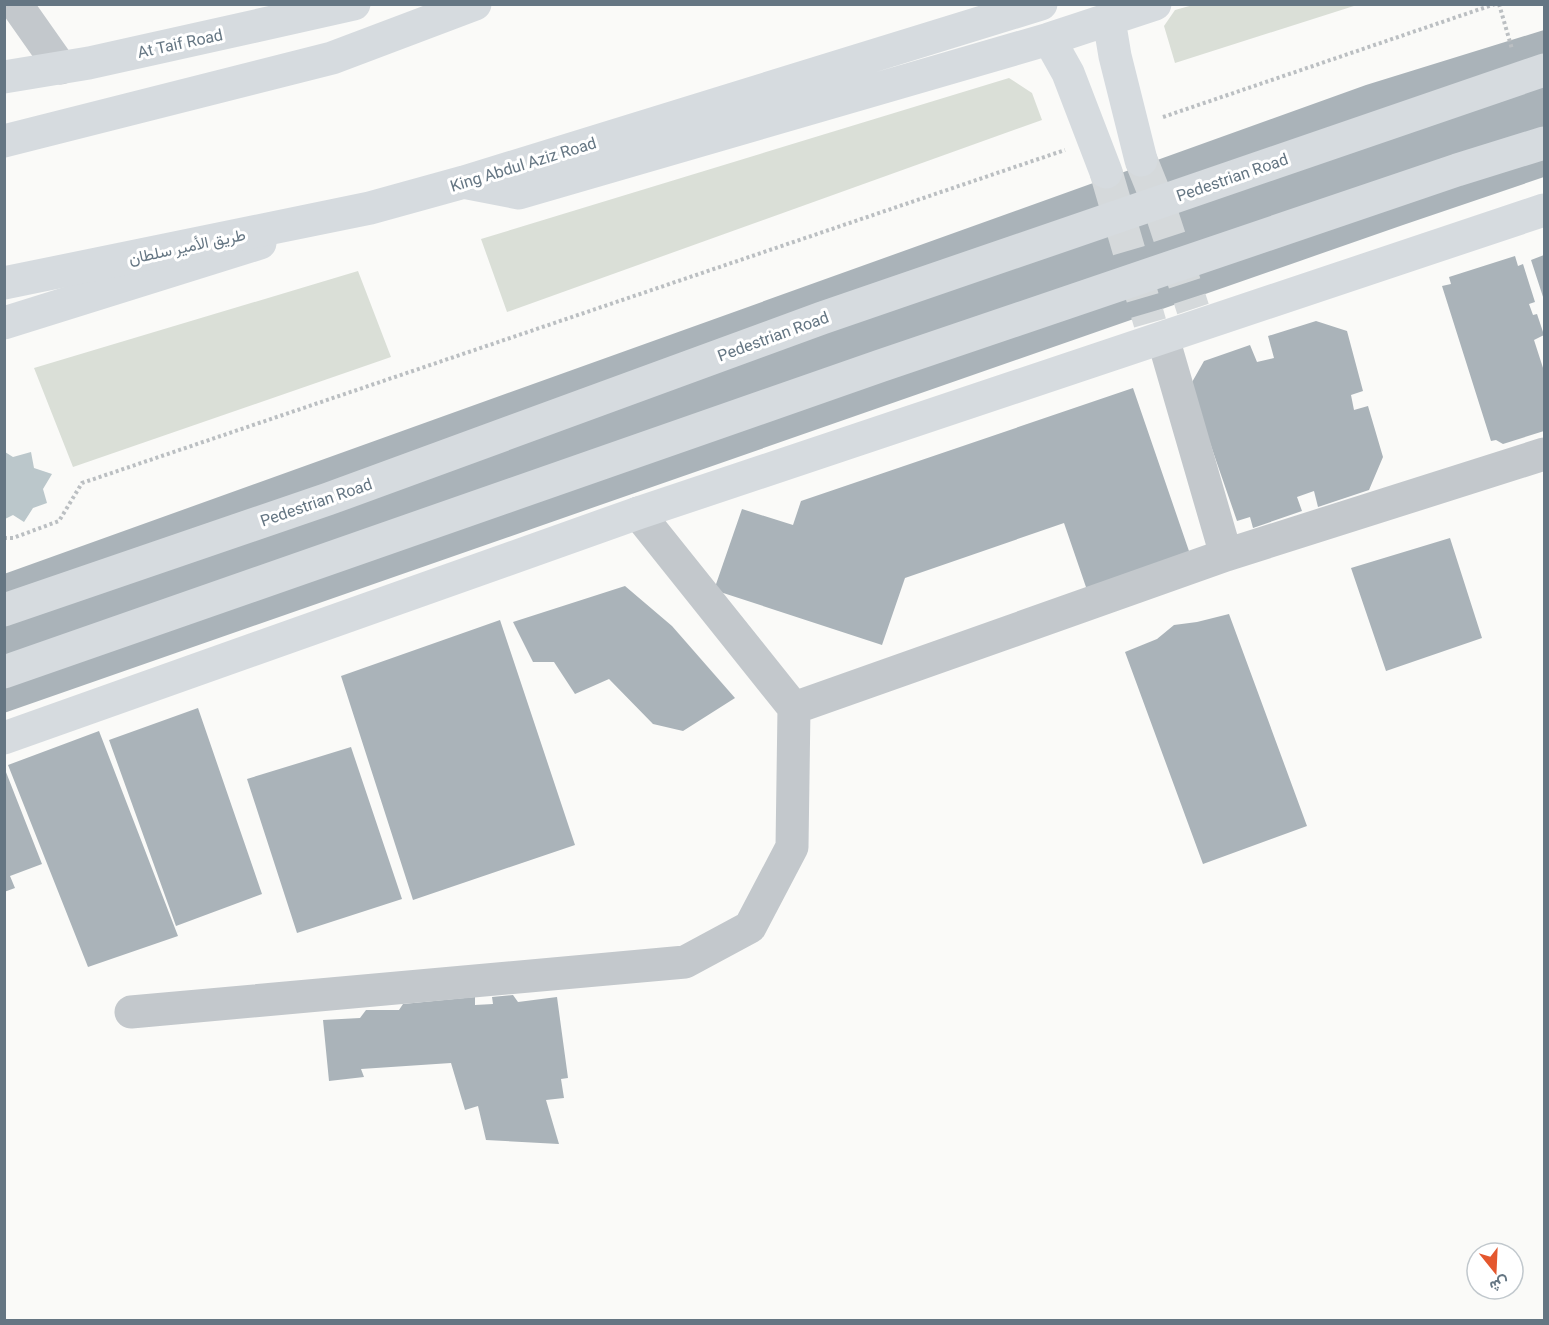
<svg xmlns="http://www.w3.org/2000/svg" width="1549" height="1325" viewBox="0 0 1549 1325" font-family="Roboto,Vazirmatn,sans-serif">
<rect width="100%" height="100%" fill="#fafaf8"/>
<path fill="#dadfd7" d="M1193,5V4L1357,5L1175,63L1164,26L1175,10Z
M1009,78L1032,93L1042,120L507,312L481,239Z
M358,271L391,357L73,467L34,368Z"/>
<path fill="#bbc7cb" d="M5,452L13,457L31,452L34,468L52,474L43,489L47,503L33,508L24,522L13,515L5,519Z"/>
<path fill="#aab3b9" d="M1544,30V177L1403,225L4,713V574L1366,85Z
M1544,255V300L1531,260Z
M1515,256L1518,266L1523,264L1535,302L1529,304L1533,315L1537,314L1544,335L1534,340L1544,371V431L1503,444L1496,440L1491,441L1442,286L1451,284L1449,277Z
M1316,321L1347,331L1363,391L1351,395L1354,410L1368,406L1383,457L1369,490L1318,507L1314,491L1297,497L1302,511L1253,528L1250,517L1237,521L1210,443L1187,391L1204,361L1250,345L1257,362L1274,358L1268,336Z
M1133,388L1190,554L1087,590L1064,523L905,578L882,645L714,590L742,509L793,525L801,501Z
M1450,538L1482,638L1386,671L1351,568Z
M625,586L672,626L735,698L683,731L653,724L609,679L575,694L554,662H533L513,622Z
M1229,614L1307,826L1203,864L1125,652L1157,639L1174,625L1197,622Z
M500,620L575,845L413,900L341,676Z
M198,708L262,894L176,926L109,740Z
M99,731L178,936L88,967L8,765Z
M351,747L402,899L297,933L247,779Z
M4,767L42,864L10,876L15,888L4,892Z
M513,995L518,1002L557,997L568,1078L561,1079L564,1098L546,1100L559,1144L486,1140L478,1106L465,1110L451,1063L361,1069L364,1077L329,1081L323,1020L360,1018L366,1010H399L403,1004L475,997V1005L493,1004L492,997Z"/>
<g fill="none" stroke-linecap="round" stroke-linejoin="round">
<path stroke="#d5d9db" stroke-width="33" stroke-dasharray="33 16" stroke-linecap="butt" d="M1141,160L1158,202L1193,309
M1106,172L1150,323"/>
<path stroke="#bbbfc2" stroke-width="4" stroke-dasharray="3 3" stroke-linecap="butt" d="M1499,4L1512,49
M1163,117L1495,4
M4,538H13L59,521L82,483L1065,150"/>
<path stroke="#c3c8cc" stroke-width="33" d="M16,4L61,68
M1163,338L1226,555
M638,513L794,708L1226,555L1544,454
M131,1012L685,962L750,927L792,847L794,708"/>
<path stroke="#d6dbdf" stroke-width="33" d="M4,610L328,499L822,318L1544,70
M4,672L880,366L1457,170L1544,143
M4,738L638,513L1544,210"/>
<path stroke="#d6dbdf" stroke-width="33" d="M4,323L260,243"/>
<path stroke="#d6dbdf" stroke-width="33" d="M1115,4L1109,20L1115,56L1141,160
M1049,39L1155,4
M4,77L89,63L354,4
M4,141L332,58L475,4
M468,183L519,193L1049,39L1068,73L1106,172
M4,283L370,208L464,182L1041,4"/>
</g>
<g text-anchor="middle" stroke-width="6" stroke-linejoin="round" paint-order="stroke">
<g font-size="16" fill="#657683" stroke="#fff">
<text transform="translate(180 43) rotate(-12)" y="6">At Taif Road</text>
<text transform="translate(523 164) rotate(-17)" y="6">King Abdul Aziz Road</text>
<text transform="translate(1232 177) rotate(-19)" y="6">Pedestrian Road</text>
<text transform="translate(187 246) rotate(-12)" y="6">طريق الأمير سلطان</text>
<text transform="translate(773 336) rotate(-20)" y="6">Pedestrian Road</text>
<text transform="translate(316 502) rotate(-19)" y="6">Pedestrian Road</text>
</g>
</g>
<rect width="1549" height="1325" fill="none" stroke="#657683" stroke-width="12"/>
<g transform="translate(1495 1271) rotate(162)"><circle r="28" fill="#ffffff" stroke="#c1c8cd" stroke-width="1.5"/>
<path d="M0-4.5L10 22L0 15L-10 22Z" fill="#e4572e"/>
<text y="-9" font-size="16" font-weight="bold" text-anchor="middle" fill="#657683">ش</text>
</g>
</svg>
